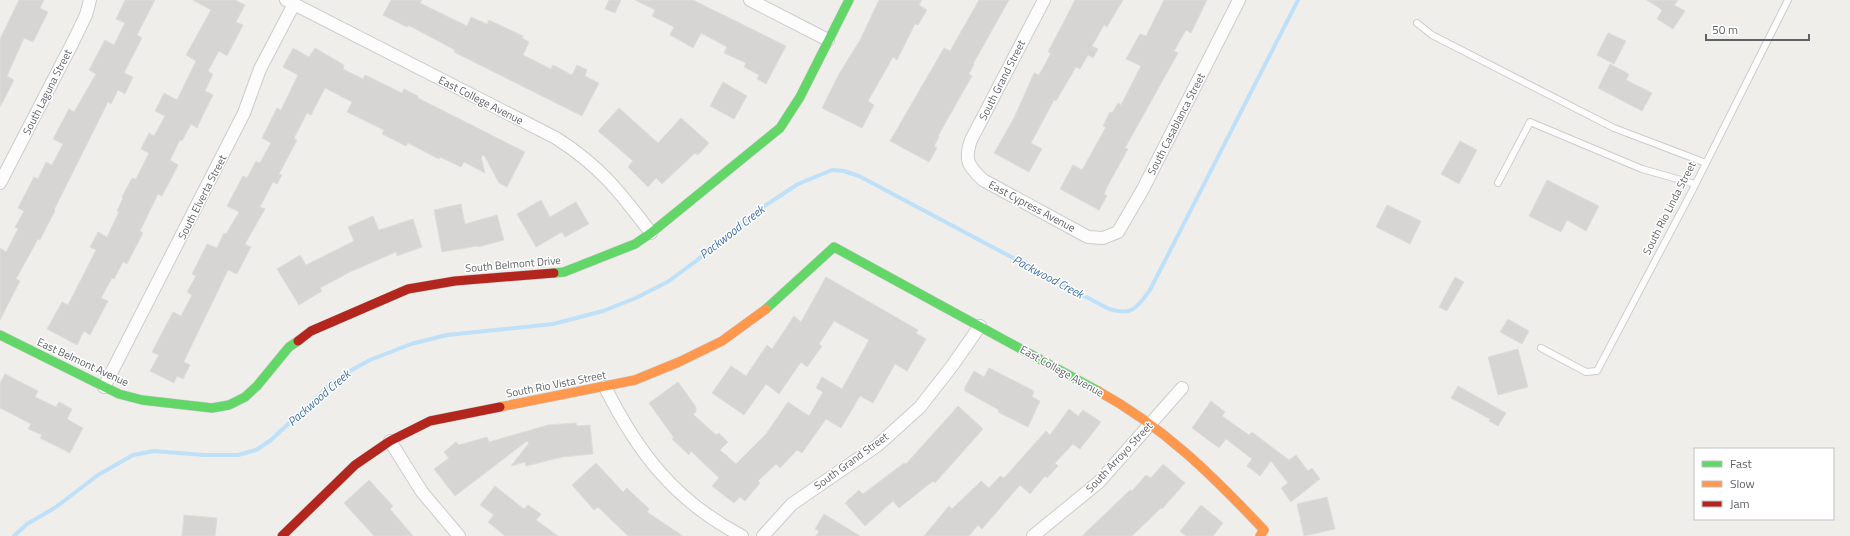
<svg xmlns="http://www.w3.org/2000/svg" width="1850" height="536" viewBox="0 0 1850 536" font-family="'Titillium Web',sans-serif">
<rect width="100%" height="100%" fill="#efeeea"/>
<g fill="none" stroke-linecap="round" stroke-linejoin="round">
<path stroke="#bfe0f9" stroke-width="4" d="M14,536L27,524L56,507L98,475L133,455L154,451L204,455H238L256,450L271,440L330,385L348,372L370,360L411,344L447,335L553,324L603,311L636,298L669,281L696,261L757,211L798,184L832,170L844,171L859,176L1109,309C1132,316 1137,308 1150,290L1298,0"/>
</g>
<path fill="#d6d5d3" stroke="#deddd9" d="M19,0H44L40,8L48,12L33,42L24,38L7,76L14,80L0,107V39Z
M125,0H155L137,35L142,38L124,73L133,77L125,94L118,90L111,104L108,102L54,210L55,211L47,226L40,240L38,239L16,279L20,281L0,320V248L6,252L18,229L15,227L24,211L18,208L34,177L38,179L46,162L52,165L63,144L53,139L69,109L74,112L96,74L89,70L105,40L114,45L125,23L116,19Z
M193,0H235L245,5L236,22L243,25L227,56L219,51L208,71L213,74L205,91L213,95L203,115L197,128L191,124L182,141L180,140L170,160L178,165L172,177L162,196L158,194L140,231L143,233L127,264L123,262L114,279L112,278L101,298L108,301L90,335L84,331L77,345L47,329L62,302L68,305L96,250L90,247L98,232L107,237L119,212L117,211L123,198L122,197L132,178L136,179L149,153L141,149L149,133L154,136L165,116L155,111L164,93L177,100L196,61L186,55L211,10Z
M391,0H422L420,3L467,26L471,17L487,24L489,20L523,36L522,38L529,42L523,55L551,69L553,65L572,75L577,65L587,70L585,76L599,83L582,116L454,52L455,50L408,25L407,27L383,15Z
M609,0H621L615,13L605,9Z
M635,0H693L786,46L766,84L757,79L759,75L744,67L746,63L724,53L727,47L701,33L693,48L670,35L674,27L652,16L655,10Z
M879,0H922L919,5L927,10L918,25L915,24L897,60L893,57L868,101L874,105L862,128L822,108L839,74L860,40Z
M979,0H1009L973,64H974L969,74L972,76L938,136L939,137L934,146L937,148L929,162L890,141L944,48L950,51Z
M1075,0H1123L1107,27L1104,25L1092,46L1098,49L1093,58L1088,55L1080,69L1076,67L1056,101L1054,100L1031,143L1042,149L1029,172L994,153L1014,118L1034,73L1039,75L1051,53L1048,52Z
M1164,0H1207L1191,33L1186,30L1174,51L1178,53L1125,148L1128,149L1108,185L1104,194L1107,196L1099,210L1060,189L1073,165L1082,170L1106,127L1103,126L1110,112L1112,113L1118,103L1121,105L1141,66L1126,59L1140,34L1146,36Z
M1647,0H1678L1674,5L1685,11L1673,29L1657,19L1662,10Z
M1608,33L1626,41L1614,64L1597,55Z
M293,48L309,57L315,48L344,65L343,69L363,79L365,75L402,93L404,89L418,96V98L525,152L507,187L499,183L484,155L481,157L485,173L464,162L461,167L440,157L439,159L408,143L406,146L382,134L384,130L347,112L352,102L325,88L311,115L307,113L294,138L297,140L279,174L282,175L277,184L273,182L260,207L265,209L245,244L251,247L237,274L228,270L188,353L184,362L190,365L183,379L177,376L174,383L150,371L159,355L152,352L173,312L181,316L192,295L187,292L196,276L192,274L207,244L217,248L224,233L226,234L239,212L227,206L243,176L247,178L256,161L260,163L271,143L262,138L277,108L281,110L298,75L283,67Z
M1610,64L1629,74L1626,80L1652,93L1642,111L1598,88Z
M723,82L747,96L734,119L710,106Z
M619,108L658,143L681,118L709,143L698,155L695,153L662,184L656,178L648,187L628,167L633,161L598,131Z
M1460,141L1477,150L1459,184L1441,174Z
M1547,180L1599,206L1586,231L1567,220L1561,232L1529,216Z
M541,200L550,217L576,202L589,224L565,237L562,232L536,247L517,214Z
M461,204L465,224L497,215L504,240L478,247L477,246L442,252L434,210Z
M1387,205L1421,221L1410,244L1376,227Z
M373,216L379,230L413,219L422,247L397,256L396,252L350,272L320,288L322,291L299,305L277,269L300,255L306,265L354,241L348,227Z
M826,277L918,330L916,333L926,339L907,371L895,364L873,403L860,396L841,428L826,419L802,453L797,450L780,468L776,464L758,481L760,483L745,501L740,497L734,503L712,486L719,478L691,451L689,455L672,439L674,438L649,403L678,382L696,407V412L693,414L716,435L719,433L728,442L720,450L736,464L766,434L788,402L809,416L823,392L816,388L822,377L842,389L869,340L834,321L819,344L822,346L807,367L801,362L779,394L766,384L744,415L712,393L731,366L746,376L767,345L772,349L794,316L801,322Z
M1455,277L1464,282L1447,311L1439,307Z
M1508,319L1529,331L1522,344L1500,332Z
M1518,349L1528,387L1498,395L1488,357Z
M989,368L1034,391L1032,397L1040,401L1028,427L998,412L999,410L965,391V387L974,371L984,377Z
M5,374L38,391L35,397L56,407L59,402L72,409L67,419L83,428L70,453L40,438L42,435L28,429L31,424L0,408V383Z
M1458,386L1506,413L1498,426L1489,421L1490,419L1451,398Z
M1211,401L1225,412L1222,416L1249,435L1252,432L1289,460L1296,455L1308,471L1312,468L1320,479L1291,502L1281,488L1288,483L1271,461L1260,476L1247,466L1252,459L1226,439L1219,448L1192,428Z
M958,406L983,429L935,483L933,481L899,508L893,501L865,526L845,503L859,490L863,494L904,463L906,464Z
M1069,409L1078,416L1083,410L1101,422L1080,449L1073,444L1055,463L1058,466L1047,478L1045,476L1030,494L1020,485L982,529L978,525L969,536H924L949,506L952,509L981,481L989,488L1000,476L1004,478L1046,431L1050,435Z
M576,423L577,426L590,425L593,454L562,457L526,466L525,462L511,466L529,443L527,441L455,496L434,469L449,458L444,452L456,442L459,445L487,437L489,442L548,425Z
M596,463L623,492L627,488L649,509L647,512L683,536H628L598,507L594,510L572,485Z
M1163,464L1185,483L1162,509L1161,508L1132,536H1082L1130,490L1132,491L1146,475L1151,478Z
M369,480L393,506L390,509L413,536H374L344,503Z
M495,486L524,509L528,505L541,514L536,520L558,536H505L488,522L494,515L480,505Z
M1327,497L1335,529L1304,536L1297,504Z
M1201,505L1223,523L1213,536H1186L1180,531Z
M824,514L860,536H816L819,531L815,529Z
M184,515L217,518L215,536H182Z"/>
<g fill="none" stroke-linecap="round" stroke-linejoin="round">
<g stroke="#cbcccc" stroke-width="8">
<path id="lane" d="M1417,23L1432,35L1614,128L1706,163
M1498,183L1530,122L1642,169L1695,184
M1541,348L1586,372L1597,371L1691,193L1788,0"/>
</g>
<g stroke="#cbcccc" stroke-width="14">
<path id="street" d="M286,0L556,138C600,166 620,192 651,233
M750,0L828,40
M1044,0L971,140C964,160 968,166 983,180L1088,237L1103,238L1118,232L1143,189L1239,0
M0,183L73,42L86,15L90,0
M104,387L244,113L260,69L294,4
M605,387C638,453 675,501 742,536
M390,441L422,492L459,536
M763,536L792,504L878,445L920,407L952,366L980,326
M1033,536L1099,482L1182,388"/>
</g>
<g stroke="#cacacb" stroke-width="10">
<path id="fast" d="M554,273L564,272L635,244L651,233L780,128L800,97L849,0
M766,309L834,247L1098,391
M0,335L119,394L142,400L212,408L229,405L245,397L257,386L289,347L298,341"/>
</g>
<g stroke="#cacacb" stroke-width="10">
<path id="slow" d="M1098,391C1164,427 1213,476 1264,530L1260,536
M500,407L635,380L679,362L722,341L766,309"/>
</g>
<g stroke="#cacacb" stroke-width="10">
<path id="jam" d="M298,341L311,331L408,289L455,281L554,273
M282,536L355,465L390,441L430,421L500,407"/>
</g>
<use href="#lane" stroke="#fdfcfc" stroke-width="6"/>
<use href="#street" stroke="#fdfcfc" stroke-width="12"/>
<use href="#fast" stroke="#63d668" stroke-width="9"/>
<use href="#slow" stroke="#ff974d" stroke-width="9"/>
<use href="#jam" stroke="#b3261e" stroke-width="9"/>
</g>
<g text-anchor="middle" stroke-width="3" stroke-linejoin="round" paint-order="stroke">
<g font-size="11" fill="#5f6368" stroke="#fff">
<text transform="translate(1002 80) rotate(-63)" y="4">South Grand Street</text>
<text transform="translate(47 92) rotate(-63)" y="4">South Laguna Street</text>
<text transform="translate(481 100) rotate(27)" y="4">East College Avenue</text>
<text transform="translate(1176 124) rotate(-63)" y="4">South Casablanca Street</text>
<text transform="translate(202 197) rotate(-63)" y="4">South Elverta Street</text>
<text transform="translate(1032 206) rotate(28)" y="4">East Cypress Avenue</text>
<text transform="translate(1669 208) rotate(-63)" y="4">South Rio Linda Street</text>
<text transform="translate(513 264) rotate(-5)" y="4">South Belmont Drive</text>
<text transform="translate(83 362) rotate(25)" y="4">East Belmont Avenue</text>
<text transform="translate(1062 371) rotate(29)" y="4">East College Avenue</text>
<text transform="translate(556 384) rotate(-11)" y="4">South Rio Vista Street</text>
<text transform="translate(1119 457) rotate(-47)" y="4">South Arroyo Street</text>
<text transform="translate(851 461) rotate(-36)" y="4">South Grand Street</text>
</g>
<g font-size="12" font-style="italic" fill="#4174aa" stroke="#fff">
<text transform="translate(732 232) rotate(-38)" y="4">Packwood Creek</text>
<text transform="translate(1048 277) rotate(28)" y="4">Packwood Creek</text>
<text transform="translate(319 398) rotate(-41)" y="4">Packwood Creek</text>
</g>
</g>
<rect x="1694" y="448" width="140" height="72" fill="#ffffff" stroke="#bfc1c3"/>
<rect x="1702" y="461" width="20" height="6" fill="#63d668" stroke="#bfc1c3"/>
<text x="1730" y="468" font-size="12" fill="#5f6368">Fast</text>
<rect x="1702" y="481" width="20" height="6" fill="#ff974d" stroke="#bfc1c3"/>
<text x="1730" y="488" font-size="12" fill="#5f6368">Slow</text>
<rect x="1702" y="501" width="20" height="6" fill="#b3261e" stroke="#bfc1c3"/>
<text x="1730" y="508" font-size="12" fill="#5f6368">Jam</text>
<path d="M1706 34v6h103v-6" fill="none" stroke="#5f6368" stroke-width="2"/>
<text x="1712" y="34" font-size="12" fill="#5f6368" stroke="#ffffff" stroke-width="3" paint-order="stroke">50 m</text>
</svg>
